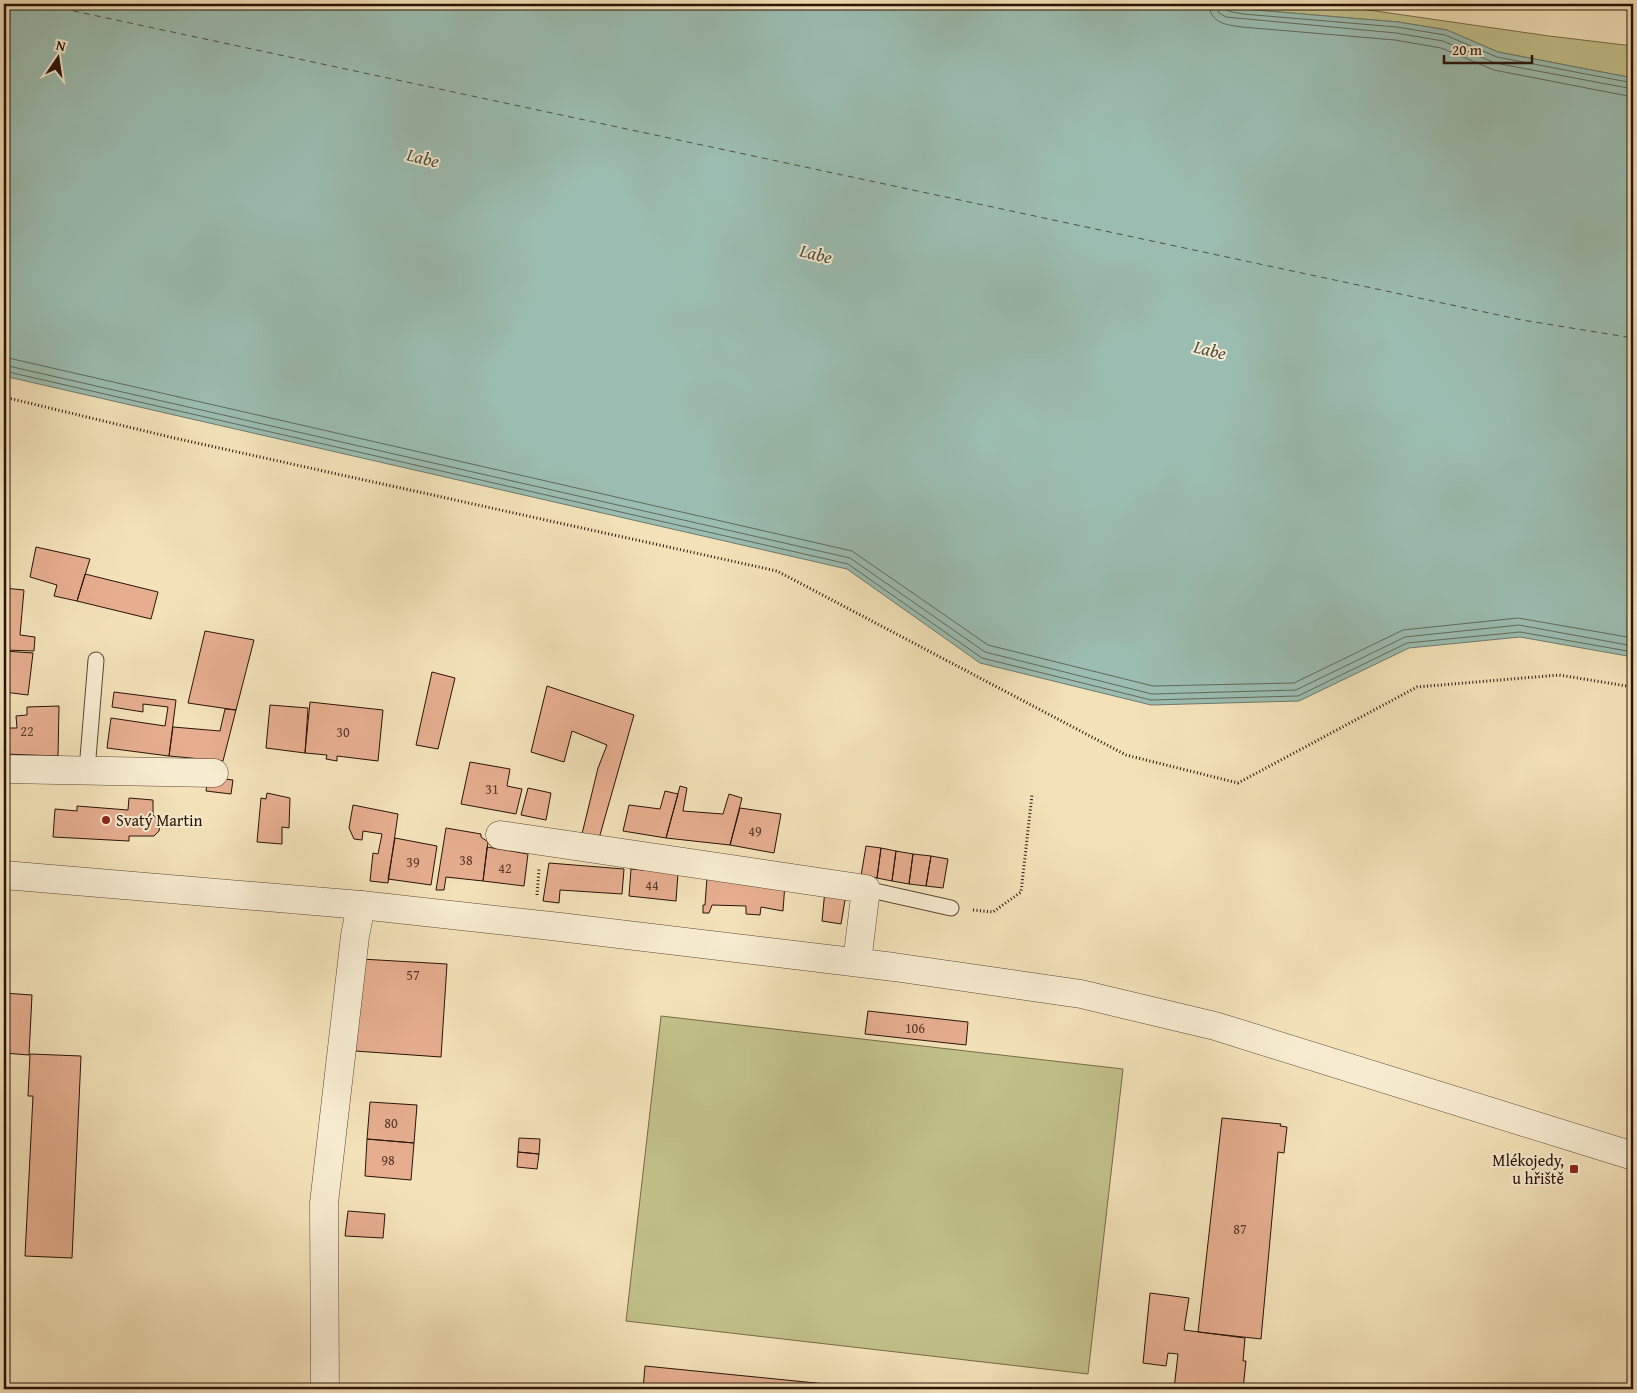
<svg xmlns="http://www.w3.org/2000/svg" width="1637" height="1393" viewBox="0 0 1637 1393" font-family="'Gentium Book Plus',serif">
<rect width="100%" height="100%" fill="#f3e2b8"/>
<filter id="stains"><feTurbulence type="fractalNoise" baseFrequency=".004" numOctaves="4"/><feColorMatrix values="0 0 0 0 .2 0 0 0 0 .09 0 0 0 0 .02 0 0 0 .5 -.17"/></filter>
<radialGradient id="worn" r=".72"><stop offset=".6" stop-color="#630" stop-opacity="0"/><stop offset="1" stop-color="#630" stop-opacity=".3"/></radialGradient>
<path fill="#c2c18a" stroke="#766a48" d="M1214,4H1327L1549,36L1633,46V78L1498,52L1447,30L1398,22L1243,9Z
M661,1016L1123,1069L1088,1374L626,1321Z"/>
<path fill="#9bbdb1" stroke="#6d796d" d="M4,4H1214L1243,9L1398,22L1447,30L1498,52L1633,78V657L1520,637L1409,648L1299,701L1151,705L980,663L847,569L4,376Z"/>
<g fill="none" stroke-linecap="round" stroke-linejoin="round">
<path stroke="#62685c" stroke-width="1" d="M1209,4C1210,23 1226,25 1242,27L1395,40L1441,48L1494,70L1633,97
M1216,4L1219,13L1226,17L1396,33L1443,41L1495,63L1633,89
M1223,4C1224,13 1235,12 1243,14L1397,27L1445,35L1497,57L1633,83
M4,357L852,551L988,645L1153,686L1294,683L1403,630L1518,618L1633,638
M4,365L850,558L985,652L1152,694L1296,690L1405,637L1519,625L1633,646
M4,371L848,564L982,658L1151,700L1298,696L1407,643L1520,632L1633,652"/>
<path stroke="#514e42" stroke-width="1" stroke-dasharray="6 5" stroke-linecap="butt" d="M41,4L1522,320L1633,338"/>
</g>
<path fill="#e6ae8f" stroke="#291307" d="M36,547L90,559L77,601L54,596L57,585L30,577Z
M85,574L158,592L151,619L77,601Z
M4,588L24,590L20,635L35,637L34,651L4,650Z
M205,631L254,640L236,710L188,703Z
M4,651L33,653L28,695L4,692Z
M432,672L455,678L438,749L416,745Z
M547,686L634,715L598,842L581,838L598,768L607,745L572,731L564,762L531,752Z
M114,692L176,700L169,756L107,748L111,718L165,726L168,707L143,704V712L112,707Z
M310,702L383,710L378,761L337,756V761L326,759L327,755L305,753Z
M270,705L308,708L305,753L266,748Z
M59,706L58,756L4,754V728H17L16,716L27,715V707Z
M225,709L236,710L223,761L169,756L173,727L220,731Z
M470,762L510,769L507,786L522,789L516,814L461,804Z
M208,777L233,780L231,794L206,791Z
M680,786L687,788L683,811L723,814L729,794L742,798L730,845L666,838Z
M528,788L551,793L546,820L521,815Z
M665,791L678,794L666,838L623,831L629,805L660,809Z
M267,793L290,798L289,828L282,827V844L257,842L261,798L266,799Z
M129,798L153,800V815L158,819L160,825L159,831L154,836H129V841L53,837L55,809L77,811V806L128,810Z
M353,805L398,814L388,883L370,881L373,853L378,854L382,834L363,831L362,840L354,839L349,828Z
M740,808L781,814L774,853L730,845Z
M446,828L481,834V837L488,842L483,881L446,877L444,890H436Z
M395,838L437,846L431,885L388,879Z
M866,846L881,848L877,878L861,876Z
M487,847L528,854L524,886L483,881Z
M881,848L896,851L892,881L877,878Z
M896,851L913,854L909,884L892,881Z
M913,854L931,856L926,886L909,884Z
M931,856L948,859L943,888L926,886Z
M549,863L624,869L622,894L560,890L559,903L543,901Z
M631,869L678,873L676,901L629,896Z
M707,877L785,883L783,911L761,907L760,915L746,914V906L712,905L709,913H703V905H705Z
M825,890L846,894L841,924L822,921Z
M361,959L447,964L441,1057L355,1051Z
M4,993L32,995L29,1055L4,1053Z
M868,1011L968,1022L966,1045L865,1034Z
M30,1054L81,1056L72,1258L25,1256L33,1096H28Z
M370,1102L417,1105L414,1143L367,1139Z
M1222,1118L1281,1124L1280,1126L1287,1127L1284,1153L1278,1152L1261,1339L1198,1332Z
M519,1138L540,1139L539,1154L518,1152Z
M367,1139L414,1143L411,1180L365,1176Z
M518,1152L539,1154L537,1169L517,1167Z
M348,1211L385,1214L383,1238L345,1236Z
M1150,1293L1189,1298L1184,1330L1245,1338L1243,1361H1246L1243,1389H1174L1178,1354L1168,1353L1166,1366L1143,1363Z
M645,1366L876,1389H643Z"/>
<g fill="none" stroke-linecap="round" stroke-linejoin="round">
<g stroke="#5c4733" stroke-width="17">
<path id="service" d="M87,770L96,660
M866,889L951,908"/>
</g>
<g stroke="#5c4733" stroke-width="29">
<path id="minor" d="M4,769L214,773
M500,835L866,889L857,962
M325,1389L324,1203L355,936L361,905"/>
</g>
<g stroke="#5c4733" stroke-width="29">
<path id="tertiary" d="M4,875L361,905L560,927L894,967L1081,994L1215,1026L1633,1156"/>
</g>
<path stroke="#291307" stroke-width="3" stroke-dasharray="1 2.5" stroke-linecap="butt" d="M4,397L174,438L777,571L1126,755L1238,783L1417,687L1559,675L1633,687
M537,895L539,869
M973,910L993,912L1021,892L1032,795"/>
<use href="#service" stroke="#f7ecd1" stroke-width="15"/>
<use href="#minor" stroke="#f7ecd1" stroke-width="28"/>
<use href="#tertiary" stroke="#f7ecd1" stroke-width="28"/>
</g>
<g fill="#8f2418" stroke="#f7ecd1" stroke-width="2">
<circle cx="106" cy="820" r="5"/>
<rect x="1569" y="1164" width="10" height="10" rx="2.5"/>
</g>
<g text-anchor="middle" stroke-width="4" stroke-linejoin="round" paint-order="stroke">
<g font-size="14" fill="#583a29">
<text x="27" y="736">22</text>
<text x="343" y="737">30</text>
<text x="492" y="794">31</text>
<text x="755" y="836">49</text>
<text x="466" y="865">38</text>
<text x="413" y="867">39</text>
<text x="505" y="873">42</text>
<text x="652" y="890">44</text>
<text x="413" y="980">57</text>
<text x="915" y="1033">106</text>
<text x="391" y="1128">80</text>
<text x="388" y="1165">98</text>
<text x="1240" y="1234">87</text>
</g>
<g font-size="16" fill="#291307" stroke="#f7ecd1" text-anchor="start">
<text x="116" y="826">Svatý Martin</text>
<text x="1564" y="1166" text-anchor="end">Mlékojedy,<tspan x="1564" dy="18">u hřiště</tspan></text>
</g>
<g font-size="18" font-style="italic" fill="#514e42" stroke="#f7ecd1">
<text transform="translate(423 158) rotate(14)" y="6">Labe</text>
<text transform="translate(816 254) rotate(14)" y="6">Labe</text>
<text transform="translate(1210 350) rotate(14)" y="6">Labe</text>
</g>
</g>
<rect width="1637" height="1393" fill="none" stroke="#f3e2b8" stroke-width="20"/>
<rect x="5" y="5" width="1627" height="1383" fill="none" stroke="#291307" stroke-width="2.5"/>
<rect x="10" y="10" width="1617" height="1373" fill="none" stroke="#291307"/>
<g transform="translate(58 58) rotate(13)" stroke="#f7ecd1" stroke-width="4" paint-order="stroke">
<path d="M0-4L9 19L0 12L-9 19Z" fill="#291307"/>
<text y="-8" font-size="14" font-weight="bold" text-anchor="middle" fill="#291307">N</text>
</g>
<path d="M1444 55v8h88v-8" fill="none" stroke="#291307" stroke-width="2.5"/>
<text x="1452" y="55" font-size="15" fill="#291307" stroke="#f7ecd1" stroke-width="4" paint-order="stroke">20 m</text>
<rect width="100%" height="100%" filter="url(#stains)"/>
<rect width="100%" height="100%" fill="url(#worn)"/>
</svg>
